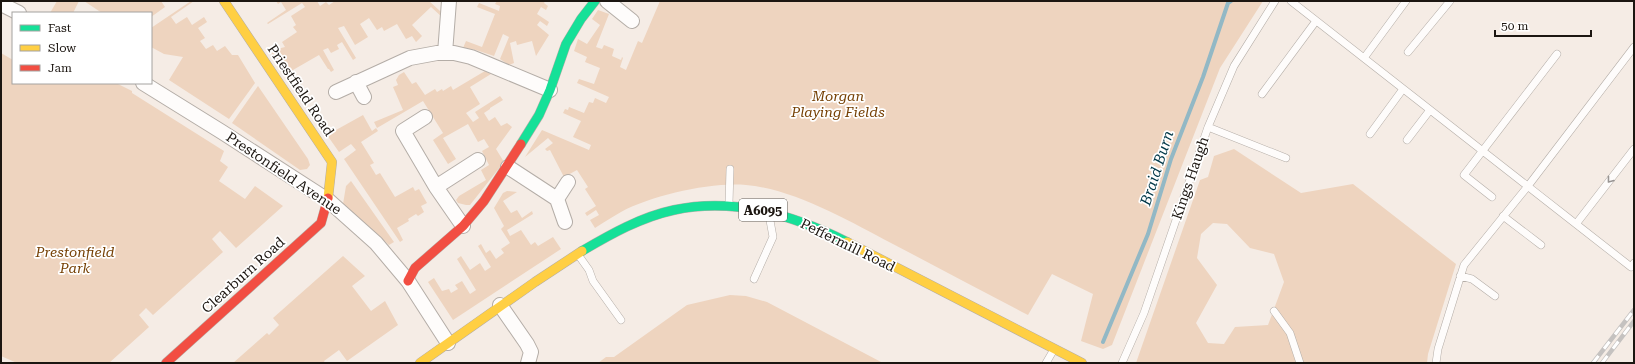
<svg xmlns="http://www.w3.org/2000/svg" width="1635" height="364" viewBox="0 0 1635 364" font-family="'Roboto Serif',serif">
<rect width="100%" height="100%" fill="#f5ece5"/>
<path fill="#eed4bf" fill-rule="evenodd" d="M57,1H79L73,13H50Z
M84,1H161L165,7L151,17V13H102Z
M191,1H194L171,17L176,24L187,17L192,25L204,17L207,22L198,28L205,38L200,41L206,49L213,45L217,51L225,46L232,55H238L255,83L229,119L169,80L183,57L164,54L151,47V28Z
M276,1H317L320,6L326,2L329,5L335,1H429L440,11L448,4L442,17L431,7L412,25L422,36L416,42L412,36L406,39L397,24L384,31L382,27L377,30L369,18L360,24L368,37L355,45L344,26L338,28L356,58L353,60L342,42L337,45L339,49L331,53L328,48L323,50L334,70L331,72L329,69H328L319,55L286,74L270,51L285,47L282,42L297,32L293,27L296,25L291,16L305,7L302,3L268,24L267,23L286,10L281,2L278,4Z
M497,1H545L544,3L548,6L546,10L541,7L537,14L549,22L547,26L540,21L537,25L549,35L536,56L532,41L517,45L516,41L510,43L514,63L509,65L500,59L509,37L503,34L494,56L476,50L463,48L466,41L482,47L495,14L477,7L479,3L499,11L500,6L495,4Z
M660,1H1263L1220,68L1112,345L1103,349L1081,341L1093,294L1052,274L1028,315C982,291 937,267 891,243C849,221 794,189 746,185C710,182 653,195 621,212C612,217 603,223 595,228L590,220L599,215L596,210L587,216L585,213L596,206L585,189L588,187L577,170L564,177L550,150L547,151L545,149L553,143L548,138L525,157L542,130L589,150L591,145L573,137L581,121L563,113L565,109L568,110L569,107L584,113L589,102L593,103L595,98L606,103L609,97L577,83L579,79L594,84L600,68L585,62L587,57L574,51L578,39L587,44L600,25L592,19L598,10L609,14L596,47L602,49L604,45L614,49L612,56L621,60L622,57L623,58L620,67L626,70L638,41L642,43Z
M1,53L13,60V83H116L132,91V93L224,151L220,161L228,167L219,181L245,199L255,186L283,206L236,248L220,231L212,239L223,252L153,315L146,308L139,315L149,327L109,363H17L1,356Z
M485,71L491,74L470,87L480,104L466,113L473,122L479,118L475,112L500,96L503,100L490,108V109L484,113L489,121L495,117L501,126L507,123L512,127L496,149L504,162L470,205H466L458,203L456,200L459,196L486,180L481,170L489,165L482,151L489,147L484,139L478,142L468,124L443,138L456,159L448,164L433,140L443,133L423,101L377,128L374,122L403,110L393,87L398,85L396,80L399,75L404,72L412,84L416,82L425,95L435,89L437,92L442,89L443,91L451,86L453,90Z
M258,86L308,159L310,165L307,169L300,170L232,123Z
M363,115L372,131L376,128L378,131L361,142L374,163L370,165L376,175L380,173L395,197L413,187L415,191L419,189L427,203L421,206L424,212L418,216L416,214L408,219L409,221L397,228L403,240L400,242L344,159L356,150L351,144L339,152L327,135Z
M1234,149L1301,193L1353,184L1456,264L1428,354L1427,363H1136L1200,180L1208,177L1214,156ZM1213,223L1227,224L1250,248L1274,254L1284,282L1268,325L1235,327L1224,344L1208,343L1196,323L1217,285L1197,258L1201,234Z
M351,181L394,242L389,245L343,204L346,186Z
M507,191L517,192L503,201L511,213L517,210L522,218L532,211L533,214L507,230L510,236L521,230L531,245L535,242L538,246L553,237L561,249L453,320L428,282L434,278L442,291L449,289L451,293L458,289L455,285L462,281L470,294L476,290L457,259L461,256L470,270L480,263L485,271L491,267L478,246L481,244L486,253L490,250L496,259L504,253L501,249L510,243L501,229L504,226L494,208L503,193Z
M343,256L365,276L352,286L371,311L385,301L398,325L347,361L339,350L324,361L325,363H233L267,333L269,335L279,325L273,318Z
M730,295L746,296L767,302L883,363H598L606,357H614L687,305Z"/>
<g fill="none" stroke-linecap="round" stroke-linejoin="round">
<path stroke="#92b8c5" stroke-width="4" d="M1103,342L1148,234L1171,159L1203,77L1228,3L1231,1"/>
<g stroke="#b4ada7" stroke-width="8">
<path id="lane" d="M1291,1L1576,224
M1408,52L1450,1
M1364,58L1406,1
M1262,94L1316,21
M1208,127L1286,158
M1370,134L1403,89
M1407,140L1430,110
M1634,149L1576,224L1631,267L1634,263
M1492,197L1464,175L1557,54
M729,204L730,169
M1503,216L1541,245
M579,256L589,270L593,281L621,320
M1460,276L1472,279L1495,296
M754,279L773,237L769,215
M1274,311L1290,333L1300,363
M1046,363L1053,351
M1122,363L1144,313L1208,127L1234,66L1275,1
M1436,363L1438,349L1464,265L1528,186L1634,47"/>
</g>
<g stroke="#b4ada7" stroke-width="16">
<path id="street" d="M607,1L632,21
M1,4L19,13
M445,53L449,1
M356,82L364,97
M143,83L222,132L329,201L376,243L408,281L448,343
M336,92L410,58L437,53H454L471,57L550,90
M425,117L403,131L436,187L463,226
M508,167L557,199L565,222
M436,187L478,160
M557,199L568,182
M500,305L527,344L531,352L528,363"/>
</g>
<g stroke="#b4ada7" stroke-width="10">
<path id="fast" d="M521,144L539,115L550,90L566,44L581,19L595,1
M582,251C611,234 641,217 674,210C734,197 793,215 847,242"/>
</g>
<g stroke="#b4ada7" stroke-width="10">
<path id="slow" d="M224,1L332,162L328,198
M847,242L1082,363
M420,363L535,282L582,251"/>
</g>
<g stroke="#b4ada7" stroke-width="10">
<path id="jam" d="M408,281L415,268L463,226L484,201L521,144
M166,363L321,223L328,198"/>
</g>
<use href="#lane" stroke="#fefcfb" stroke-width="7"/>
<use href="#street" stroke="#fefcfb" stroke-width="14"/>
<use href="#fast" stroke="#16e098" stroke-width="9"/>
<use href="#slow" stroke="#ffcf43" stroke-width="9"/>
<use href="#jam" stroke="#f24e42" stroke-width="9"/>
<g stroke="#c5c2c0" stroke-width="4.5">
<path id="rail" d="M1593,363L1634,310
M1602,363L1634,321"/>
</g>
<use href="#rail" stroke="#fff" stroke-width="3" stroke-dasharray="9" stroke-linecap="butt"/>
</g>
<defs><path id="oneway-chevron" d="M-2-3.5L2.5 0L-2 3.5" fill="none" stroke-width="1.6" stroke-linecap="round" stroke-linejoin="round"/></defs>
<use stroke="#989492" href="#oneway-chevron" transform="translate(1610 180) rotate(128)"/>
<g text-anchor="middle" stroke-width="3.5" stroke-linejoin="round" paint-order="stroke">
<rect fill="#fff" stroke="#605c58" stroke-width="1" x="739" y="199" width="48" height="22" rx="3"/>
<g font-size="13" font-weight="bold" fill="#1c1611">
<text x="763" y="215">A6095</text>
</g>
<g font-size="14" fill="#1c1611" stroke="#fff">
<text transform="translate(301 90) rotate(56)" y="5">Priestfield Road</text>
<text transform="translate(284 173) rotate(34)" y="5">Prestonfield Avenue</text>
<text transform="translate(1190 178) rotate(-71)" y="5">Kings Haugh</text>
<text transform="translate(848 245) rotate(26)" y="5">Peffermill Road</text>
<text transform="translate(243 275) rotate(-42)" y="5">Clearburn Road</text>
</g>
<g font-size="14" font-style="italic" fill="#764105" stroke="#fff">
<text x="838" y="101">Morgan<tspan x="838" dy="16">Playing Fields</tspan></text>
<text x="75" y="257">Prestonfield<tspan x="75" dy="16">Park</tspan></text>
</g>
<g font-size="15" font-style="italic" fill="#003747" stroke="#fff">
<text transform="translate(1157 168) rotate(-72)" y="5">Braid Burn</text>
</g>
</g>
<rect width="1635" height="364" fill="none" stroke="#1c1611" stroke-width="4"/>
<rect x="12" y="12" width="140" height="72" fill="#ffffff" stroke="#a4a2a0"/>
<rect x="20" y="25" width="20" height="6" fill="#16e098" stroke="#a4a2a0"/>
<text x="48" y="32" font-size="12" fill="#1c1611">Fast</text>
<rect x="20" y="45" width="20" height="6" fill="#ffcf43" stroke="#a4a2a0"/>
<text x="48" y="52" font-size="12" fill="#1c1611">Slow</text>
<rect x="20" y="65" width="20" height="6" fill="#f24e42" stroke="#a4a2a0"/>
<text x="48" y="72" font-size="12" fill="#1c1611">Jam</text>
<path d="M1495 30v6h96v-6" fill="none" stroke="#1c1611" stroke-width="2"/>
<text x="1501" y="30" font-size="12" fill="#1c1611" stroke="#ffffff" stroke-width="3" paint-order="stroke">50 m</text>
</svg>
